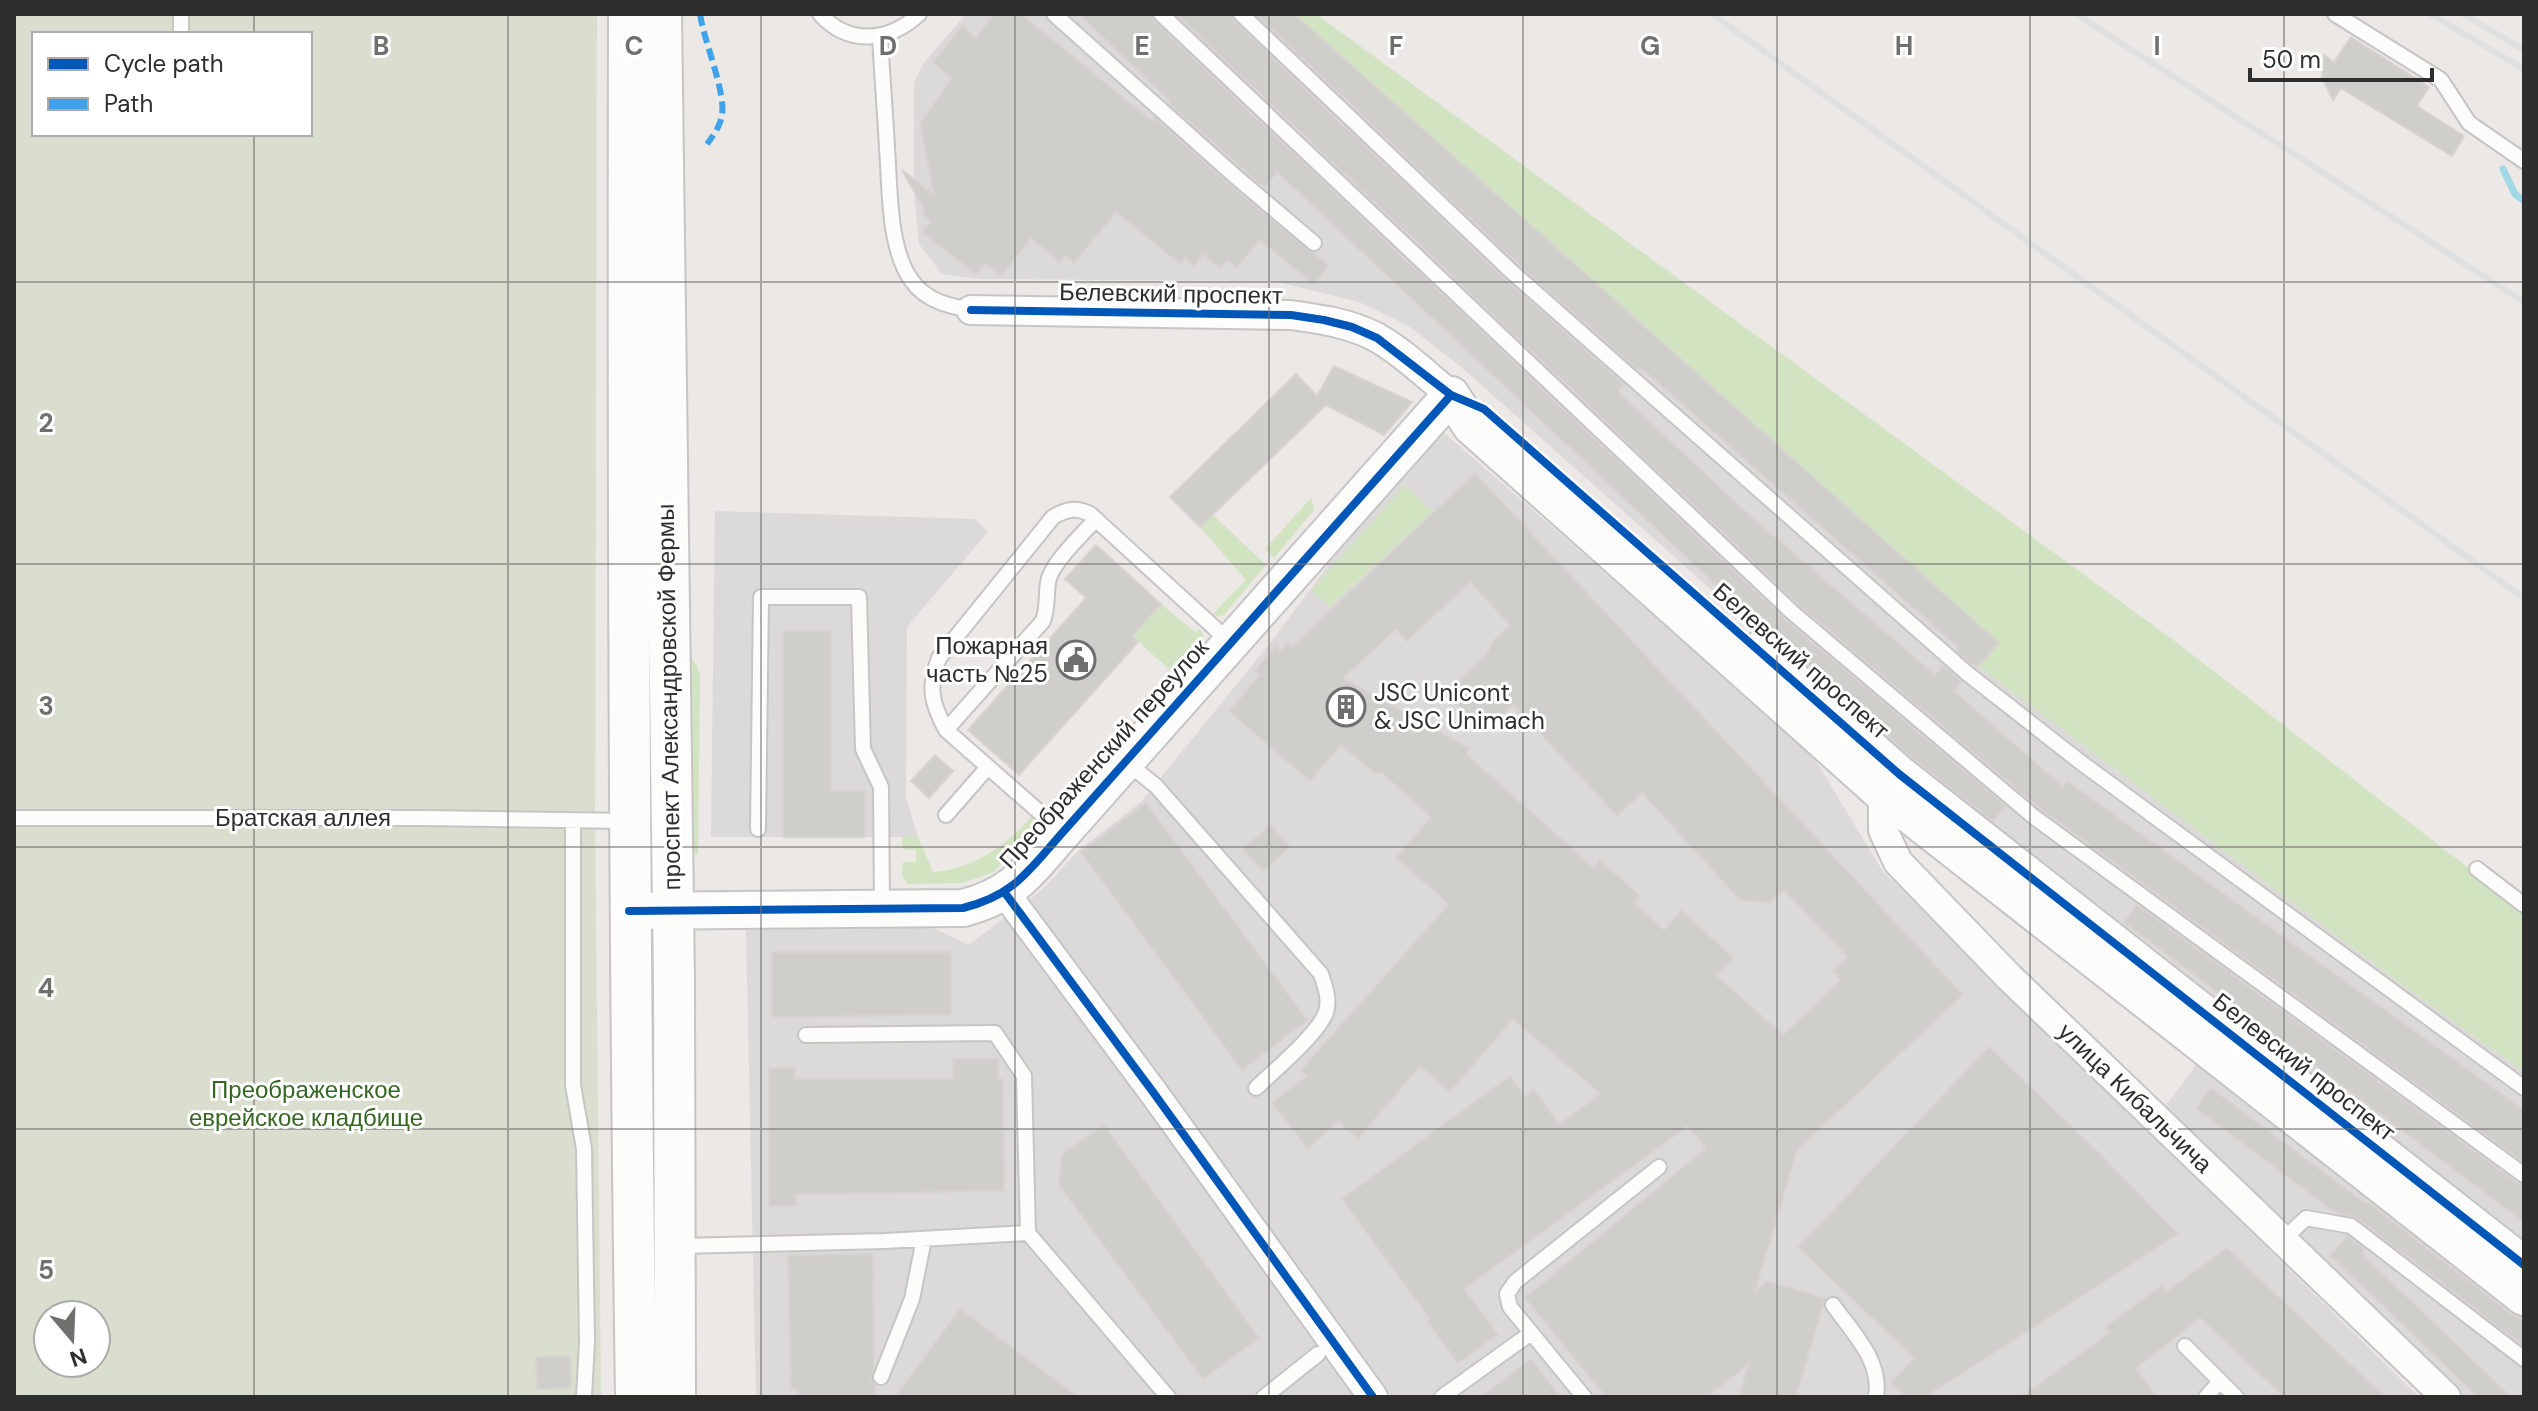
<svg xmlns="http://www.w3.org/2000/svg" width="2538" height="1411" viewBox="0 0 2538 1411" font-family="'DM Sans',sans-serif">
<rect width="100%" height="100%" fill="#ebe8e5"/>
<path fill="#dcd9db" d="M966,14H1294L1999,643L1978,666L2404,986L2524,1072V1244L1985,833L1460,366L1407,325L1359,302L1274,281L977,279L942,274L919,244L914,193V83L923,64Z
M1442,431L1810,751L1882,870L2419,1397H756L746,930L931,927L969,945L1045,887L1079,850L1141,802L1271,642L1387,486Z
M715,511L975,519L988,532L907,627L906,798L918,837H711Z
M2199,1061L2524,1316V1397H2465L2161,1112Z"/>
<path fill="#d2e3c1" d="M1294,14H1316L2176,642L2524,911V1072L2404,986L1978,666L1998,643Z
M1405,485L1428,508L1434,510L1330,607L1311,590Z
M1311,498L1314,510L1274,558L1265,549Z
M1213,515L1266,565L1224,615L1216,616L1213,614L1246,580L1200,527Z
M1161,604L1196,633L1199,629L1202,632L1203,637L1174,669H1169L1132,636Z
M685,651L697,665L700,676L698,854L689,855Z
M1009,795L1037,818V823L994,872L963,883L908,884L902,875L903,862H916V850L903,849L902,837H918L933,872C974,869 1005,846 1032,816Z"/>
<path fill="#d9dece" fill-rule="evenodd" d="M14,14H597L595,814L592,827L595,828L601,1397H14ZM34,34H310V134H34ZM48,1315H96V1363H48Z"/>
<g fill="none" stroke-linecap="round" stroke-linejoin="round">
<path stroke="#a0d9e5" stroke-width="7" d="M2503,169L2515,194L2524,201"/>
</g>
<path fill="#d0cecb" stroke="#d6d3d1" stroke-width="2" fill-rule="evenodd" d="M994,14H1021L1152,121L1155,118L1230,185L1329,266L1314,284L1260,240L1236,268L1227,260L1220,268L1203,254L1194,266L1185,258L1180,264L1116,212L1074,263L1065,255L1060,262L1031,238L1001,276L985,263L976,274L922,232L931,221L922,214L925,211L902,170L934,195L920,124L952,78L933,62L962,26L976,38Z
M1079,14H1151L1154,21L1786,620L2006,806L1993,821L1912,758L1773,634L1763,629L1277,172L1264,188L1168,103L1170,101Z
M1176,14H1231L1234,21L1505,279L1624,384L1618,392L1746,512L1935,675L1943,666L1962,682L1954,691L2063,787L2067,781L2524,1110V1163L2038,807L1800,606Z
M1256,14H1294L1999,643L1976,668L1974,666L1957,651L1959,648L1640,367L1638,370L1519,265Z
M2351,37L2429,87L2417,106L2464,136L2452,156L2341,88L2333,100L2322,78L2324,55L2334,62Z
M1334,366L1412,402L1384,435L1326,405L1200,527L1170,497L1296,374L1317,396Z
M1475,473L1963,995L1797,1150L1755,1292L1766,1281L1825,1298L1796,1397H1739L1748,1365L1707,1397H1606L1525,1298L1706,1148L1688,1126L1464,1289L1498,1334L1458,1363L1427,1321L1430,1319L1342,1199L1510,1076L1525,1097L1534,1090L1559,1124L1601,1094L1513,1019L1450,1092L1420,1066L1358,1139L1338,1121L1308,1149L1272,1103L1307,1076L1301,1070L1449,904L1396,858L1431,817L1382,773H1375L1341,745L1310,781L1229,711L1260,675L1255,670L1276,646L1281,650L1287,643L1292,647ZM1470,582L1510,625L1493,641L1487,654L1446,693L1486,733L1513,704L1617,816L1642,793L1740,900L1770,903L1784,890L1848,957L1833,971L1841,980L1783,1035L1717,976L1733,958L1682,910L1664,930L1634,902L1640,896L1600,860L1594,868L1466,754L1470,749L1343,678L1396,629L1407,641Z
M1096,545L1161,604L1132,636L1138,642L1019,775L968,730L1086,598L1065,579Z
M783,631H831V791H865V837H783Z
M935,755L953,771L929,798L911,781Z
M1146,803L1307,1020L1242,1070L1081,852Z
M1271,825L1290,847L1263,871L1243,849Z
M2137,905L2518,1183L2524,1185V1222L2124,922Z
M772,952H951V1015L772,1017Z
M1989,1047L2097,1151L2178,1234L1925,1397H1907L1891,1383L1914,1358L1798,1247Z
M953,1059H998L997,1079H1003L1004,1191L796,1194V1206H769V1068H795V1079H953Z
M2211,1088L2366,1204L2368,1202L2511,1314L2524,1320V1346L2357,1218L2336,1213L2196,1108Z
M1104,1125L1259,1338L1203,1379L1059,1185L1062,1154Z
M2348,1236L2365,1249L2361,1253L2511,1397H2478L2330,1255Z
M2227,1248L2385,1397H2284L2200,1318L2136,1368L2156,1397H2021L2110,1333L2105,1327L2163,1285L2167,1291Z
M873,1254L874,1366L871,1378L875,1385V1397H798V1389H791L788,1255Z
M960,1309L1078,1397H895Z
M570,1356L571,1388L537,1389L536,1357Z
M1531,1359L1560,1397H1481Z"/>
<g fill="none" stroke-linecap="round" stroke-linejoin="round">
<g stroke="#c6c5c4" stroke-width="18">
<path id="service" d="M820,14C849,46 889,42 919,14
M1054,14L1236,177L1314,243
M1161,14L1793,613L2034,817L2524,1175
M1241,14L1512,272L1968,674L2079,761L2524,1088
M2335,14L2441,80L2469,123L2524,161
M181,34V14
M880,36C882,74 885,111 887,148C890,187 888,249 912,281C926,301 949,306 971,310
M946,730L1043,621C1048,607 1046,596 1048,582C1051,563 1083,534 1096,519
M1126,762L1156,786L1321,974C1325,987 1330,998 1326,1012C1319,1033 1274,1071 1256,1088
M946,815L988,767
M14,818H423L629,821
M573,820V1085L584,1149L587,1342L584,1397
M758,829L761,597H859L863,749L881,787L882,908
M1062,832L946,730C931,702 928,688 939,658L1053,517C1067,509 1076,507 1090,514L1231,643
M2477,869L2524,905
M806,1035L995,1033L1024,1076L1028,1233
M2283,1240L2306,1218L2351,1226L2524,1359
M679,1246L885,1241L1028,1233L1168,1397
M1833,1305C1853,1333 1882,1361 1876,1397
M2185,1346L2236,1397
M881,1377L912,1299L924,1239
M1264,1397L1318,1354
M1442,1397L1531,1333
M1584,1397L1510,1307L1507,1294L1515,1282L1659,1167
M2206,1397L2220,1381"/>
</g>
<g stroke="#c6c5c4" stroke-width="32">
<path id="minor" d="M971,310L1291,315C1320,319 1349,323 1376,337C1403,352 1427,376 1451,395
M1891,783L1883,794V830L1898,862L2009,977L2446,1397
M1005,893L1153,1092L1373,1397"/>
</g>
<g stroke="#c6c5c4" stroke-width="40">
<path id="tertiary" d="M1451,395L1471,426L1883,794L2524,1297
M1759,650L1899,774L2524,1265
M629,911L963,908C1015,895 1029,870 1063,832L1451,395"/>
</g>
<g stroke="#c6c5c4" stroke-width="44">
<path id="secondary" d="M629,14C628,475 629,936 636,1397
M661,14L674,982L675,1397"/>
</g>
<use href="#service" stroke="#fcfcfb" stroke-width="14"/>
<use href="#minor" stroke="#fcfcfb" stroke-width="28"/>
<use href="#tertiary" stroke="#fcfcfb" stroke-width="36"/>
<use href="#secondary" stroke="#fcfcfb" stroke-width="40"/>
<path stroke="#dfe0e1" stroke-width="6" d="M1712,14L2524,598
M2076,14L2524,302
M2430,14L2524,69
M2463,14L2524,50"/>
<path stroke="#3ea3eb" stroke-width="6" stroke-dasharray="12 6" stroke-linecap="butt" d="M700,14C704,41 726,93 722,115C720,126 714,135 707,144"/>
<g stroke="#fff" stroke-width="13">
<path id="cycleway" d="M971,310L1291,315L1324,320L1352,327L1377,338L1451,395L1484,409L1899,774L2524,1265
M1005,893L1153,1092L1373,1397
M629,911L963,908C1015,895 1029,870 1063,832L1451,395"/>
</g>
<use href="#cycleway" stroke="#0057b8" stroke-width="8"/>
</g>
<path fill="none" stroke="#706f6e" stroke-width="2" stroke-opacity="0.55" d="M254,14V34M508,14V1397M761,14V1397M1015,14V1397M1269,14V1397M1523,14V1397M1777,14V1397M2030,14V1397M2284,14V1397M254,134V1397M14,282H2524M14,564H2524M14,847H2524M14,1129H2524"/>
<defs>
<g id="civic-ring" transform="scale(2)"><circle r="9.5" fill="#fff" stroke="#706f6e" stroke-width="1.5"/><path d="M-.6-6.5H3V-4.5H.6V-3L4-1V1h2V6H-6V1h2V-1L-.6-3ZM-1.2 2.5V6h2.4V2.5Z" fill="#706f6e"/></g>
<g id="building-ring" transform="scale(2)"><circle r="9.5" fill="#fff" stroke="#706f6e" stroke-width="1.5"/><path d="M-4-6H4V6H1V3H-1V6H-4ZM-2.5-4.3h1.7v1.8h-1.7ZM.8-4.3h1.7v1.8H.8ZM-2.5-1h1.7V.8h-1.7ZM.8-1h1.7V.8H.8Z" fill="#706f6e"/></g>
</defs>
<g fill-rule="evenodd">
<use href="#civic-ring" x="1076" y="660"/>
<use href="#building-ring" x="1346" y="707"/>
</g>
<g text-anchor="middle" stroke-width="6" stroke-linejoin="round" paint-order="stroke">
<g font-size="24" fill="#2e2e2e" stroke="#fff">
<text transform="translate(1171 294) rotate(1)" y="8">Белевский проспект</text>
<text transform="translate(1801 661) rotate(41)" y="8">Белевский проспект</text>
<text transform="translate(669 697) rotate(-91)" y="8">проспект Александровской Фермы</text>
<text transform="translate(1104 754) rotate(-48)" y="8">Преображенский переулок</text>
<text x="303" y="826">Братская аллея</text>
<text transform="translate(2304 1067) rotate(38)" y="8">Белевский проспект</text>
<text transform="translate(2135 1098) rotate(44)" y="8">улица Кибальчича</text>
</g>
<g font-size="24" fill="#2e2e2e" stroke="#fff" text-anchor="end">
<text x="1048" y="654">Пожарная<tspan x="1048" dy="28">часть №25</tspan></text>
<text x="1374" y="701" text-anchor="start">JSC Unicont<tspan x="1374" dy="28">&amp; JSC Unimach</tspan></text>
</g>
<g font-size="24" fill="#366622" stroke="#fff">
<text x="306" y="1098">Преображенское<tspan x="306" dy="28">еврейское кладбище</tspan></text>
</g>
</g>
<g font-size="26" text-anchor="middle" font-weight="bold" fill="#706f6e" stroke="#fff" stroke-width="6" stroke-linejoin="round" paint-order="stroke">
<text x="381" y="55">B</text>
<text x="634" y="55">C</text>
<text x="888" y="55">D</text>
<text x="1142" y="55">E</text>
<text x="1396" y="55">F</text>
<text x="1650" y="55">G</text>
<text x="1904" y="55">H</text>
<text x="2157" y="55">I</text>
<text x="46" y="432">2</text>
<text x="46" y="715">3</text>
<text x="46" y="997">4</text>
<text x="46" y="1279">5</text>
</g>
<rect width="2538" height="1411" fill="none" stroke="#2e2e2e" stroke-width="32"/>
<rect x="32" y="32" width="280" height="104" fill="#ffffff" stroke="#ababab" stroke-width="2"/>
<rect x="48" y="58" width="40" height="12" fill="#0057b8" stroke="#ababab" stroke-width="2"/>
<text x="104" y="72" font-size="24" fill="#2e2e2e">Cycle path</text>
<rect x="48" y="98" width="40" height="12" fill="#3ea3eb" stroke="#ababab" stroke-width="2"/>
<text x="104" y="112" font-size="24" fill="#2e2e2e">Path</text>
<g transform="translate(72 1339) rotate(161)"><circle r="38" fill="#ffffff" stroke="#ababab" stroke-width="2"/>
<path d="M0-6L14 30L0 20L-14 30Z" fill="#706f6e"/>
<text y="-12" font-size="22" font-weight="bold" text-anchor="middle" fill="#2e2e2e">N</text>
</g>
<path d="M2250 68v12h182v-12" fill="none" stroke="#2e2e2e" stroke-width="4"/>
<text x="2262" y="68" font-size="24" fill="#2e2e2e" stroke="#ffffff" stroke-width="6" paint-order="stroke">50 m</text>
</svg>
